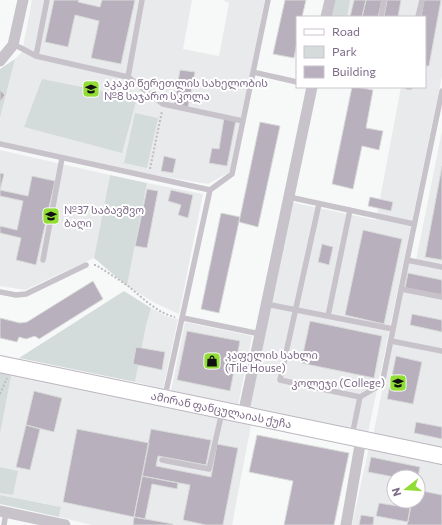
<svg xmlns="http://www.w3.org/2000/svg" width="442" height="525" viewBox="0 0 442 525" font-family="Commissioner,'Noto Sans Georgian',sans-serif">
<rect width="100%" height="100%" fill="#f7f9f8"/>
<path fill="#e9eaeb" fill-rule="evenodd" d="M32,0H192L183,49L219,56L229,3L223,0H265L231,171L208,184L160,176L0,142V118L15,59L22,52Z
M335,0H442V76L368,433L248,408L290,202L376,220L401,87H425V17H331Z
M442,131V265L416,260Z
M0,150L110,175L94,258L25,290L0,286Z
M147,183L203,194L179,314L155,303L127,286Z
M409,261L442,268V451L373,435Z
M151,308L168,317L178,319L163,389L135,382L146,326Z
M185,322L252,336L238,405L171,391Z
M12,372L252,420L232,525H92L59,517L61,507L0,495V434Z
M369,447L442,463V525H352ZM394,477H418V501H394Z"/>
<path fill="#d4dcdb" d="M335,0H350L347,17H331Z
M15,59L0,118V69Z
M42,79L137,98L122,153L24,127Z
M135,113L158,118L147,168L124,163Z
M110,175L147,183L127,286L94,258Z
M124,291L151,308L146,326L135,382L19,358Z
M0,370L12,372L0,434Z
M0,467L18,471L13,495L0,493Z
M0,495L61,507L59,517L0,504Z"/>
<path fill="#b8b0bd" stroke="#d9dbda" d="M54,0H79L78,2L100,7L102,0H135L121,64L91,58L99,21L75,15L68,47L45,42Z
M285,0H306L302,17H297V42L294,58L273,54Z
M354,0H366L362,17H350Z
M366,0H382L378,17H362Z
M387,0H401L398,17H384Z
M424,0H441L429,66H425V17H421Z
M180,70L195,72L188,107L174,104Z
M352,87H357L373,90L366,128L383,131L379,150L362,146L353,189L332,184Z
M0,90L5,95L0,102Z
M224,118L236,120L227,166L209,163L212,148L219,149Z
M260,122L280,126L258,227L239,222Z
M164,156L176,159L173,173L161,171Z
M442,166V260L425,257Z
M0,173L4,174L0,190L28,196L32,176L55,181L36,265L16,260L21,238L0,233V226L17,230L23,201L0,196Z
M147,189L158,191L147,248L135,246Z
M171,190L193,195L188,218L178,215L181,205L168,201Z
M370,197L393,202L391,211L368,206Z
M221,213L240,217L219,313L201,309Z
M363,230L402,239L384,324L345,315Z
M322,244L333,247L329,265L318,262Z
M408,273L442,280V295L405,288Z
M93,281L103,299L39,339L35,336L26,339L19,337L17,342L0,338V318L20,323L27,322Z
M412,314L442,320V332L410,325Z
M310,321L382,336L374,378L301,363Z
M187,331L240,341L230,391L177,380Z
M136,347L165,352L162,370L133,364Z
M396,356L422,362L413,404L387,399Z
M34,391L62,398L54,432L26,425Z
M416,422L442,427V439L414,433Z
M26,425L40,429L30,470L16,467Z
M77,429L149,443L134,517L63,502Z
M151,429L211,440L206,465L158,456L156,466L211,477L217,444L238,448L223,525H206L183,520L190,485L142,476Z
M257,435L349,453L334,525H284L293,481L249,472Z
M371,457L420,467L418,477H394L368,472Z
M142,476L178,483L177,489L152,484L145,519L134,517Z
M418,490L442,495V525H407L412,501H418Z
M379,503L410,508L408,522L376,516Z
M361,515L374,517L373,525H359Z
M134,517L173,524V525H133Z"/>
<g fill="none" stroke-linecap="round" stroke-linejoin="round">
<g stroke="#bcb5bf" stroke-width="18">
<g id="secondary">
<path id="s1" d="M0,364L442,456"/>
</g>
</g>
<path stroke="#bfbbc1" stroke-width="2" stroke-dasharray="2 2" stroke-linecap="butt" d="M150,169L162,111
M94,265H96C107,272 118,279 128,286C143,298 157,313 175,317
M0,394L7,378"/>
<path stroke="#c8c3ca" stroke-width="5.5" d="M47,0L36,56L128,77L142,0
M381,17L384,0
M418,17L422,0
M13,45L19,47L36,56
M253,72L297,82
M128,77L163,104L243,121
M408,87H410
M0,144L210,190
M289,197L414,224
M319,204L280,380L360,397
M43,260L62,158
M407,260L442,267
M401,289L442,297
M0,292L16,295L26,294L86,265
M266,304L393,329
M328,316L350,210
M183,318L260,334
M391,341L442,351
M165,396L210,190L232,174L268,0
M352,436L360,397L382,384L407,260L442,91
M162,460L209,469L222,412
M4,525L6,512"/>
<path stroke="#c8c3ca" stroke-width="11" d="M326,17L330,0
M0,61L13,45L23,0
M243,415L312,87
M0,511L65,525
M346,525L361,439"/>
<use href="#secondary" stroke="#fff" stroke-width="16"/>
</g>
<defs>
<g id="school-square" transform="scale(0.9)"><rect x="-9" y="-9" width="18" height="18" rx="4" fill="#91dc35" stroke="#fff"/><path d="M0-5L7-2L0 1L-7-2ZM-4 1L0 2.5L4 1V4Q0 6-4 4Z" fill="#111"/></g>
<g id="shop-square" transform="scale(0.9)"><rect x="-9" y="-9" width="18" height="18" rx="4" fill="#91dc35" stroke="#fff"/><path d="M-5-2.5h2.3a2.7 3.5 0 0 1 5.4 0H5L5.5 6h-11ZM-1.5-2.5h3a1.5 2.3 0 0 0-3 0Z" fill="#111"/></g>
<g id="university-square" transform="scale(0.9)"><rect x="-9" y="-9" width="18" height="18" rx="4" fill="#91dc35" stroke="#fff"/><path d="M0-5L7-2L0 1L-7-2ZM-4 1L0 2.5L4 1V4Q0 6-4 4Z" fill="#111"/></g>
</defs>
<g fill-rule="evenodd">
<use href="#school-square" x="91" y="89"/>
<use href="#school-square" x="51" y="216"/>
<use href="#shop-square" x="212" y="361"/>
<use href="#university-square" x="398" y="383"/>
</g>
<g text-anchor="middle" stroke-width="4" stroke-linejoin="round" paint-order="stroke">
<g font-size="11" fill="#7d6a87" stroke="#fff" text-anchor="start">
<text x="104" y="87">აკაკი წერეთლის სახელობის<tspan x="104" dy="13">№8 საჯარო სკოლა</tspan></text>
<text x="64" y="214">№37 საბავშვო<tspan x="64" dy="13">ბაღი</tspan></text>
<text x="225" y="359">კაფელის სახლი<tspan x="225" dy="13">(Tile House)</tspan></text>
<text x="385" y="387" text-anchor="end">კოლეჯი (College)</text>
</g>
<g font-size="11" fill="#7d6a87" stroke="#fff">
<text dy="4" stroke="none"><textPath href="#s1" startOffset="226">ამირან ფანცულაიას ქუჩა</textPath></text>
</g>
</g>
<rect x="296" y="16" width="130" height="72" fill="#ffffff" stroke="#cbc3cf"/>
<rect x="304" y="29" width="20" height="6" fill="#ffffff" stroke="#cbc3cf"/>
<text x="332" y="36" font-size="12" fill="#7d6a87">Road</text>
<rect x="304" y="46" width="20" height="12" fill="#d4dcdb" stroke="#cbc3cf"/>
<text x="332" y="56" font-size="12" fill="#7d6a87">Park</text>
<rect x="304" y="66" width="20" height="12" fill="#b8b0bd" stroke="#cbc3cf"/>
<text x="332" y="76" font-size="12" fill="#7d6a87">Building</text>
<g transform="translate(406 489) rotate(253)"><circle r="19" fill="#ffffff" stroke="#cbc3cf"/>
<path d="M0-3L7 15L0 10L-7 15Z" fill="#91dc35"/>
<text y="-6" font-size="11" font-weight="bold" text-anchor="middle" fill="#7d6a87">N</text>
</g>
</svg>
